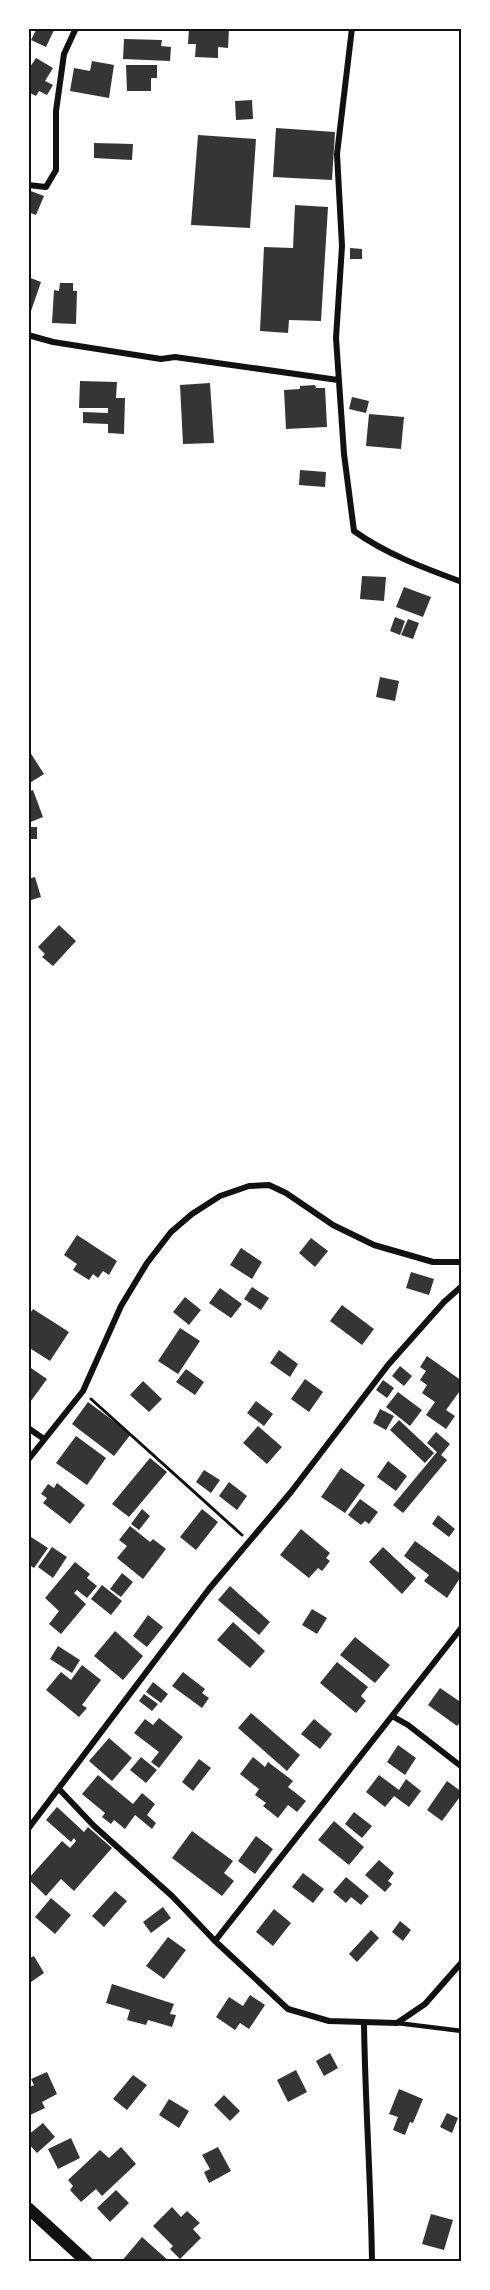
<svg xmlns="http://www.w3.org/2000/svg" width="490" height="2290" viewBox="0 0 490 2290" font-family="Figtree,sans-serif">
<rect width="100%" height="100%" fill="#fff"/>
<path fill="#353535" d="M37,28H55L46,47L31,40Z
M189,28H229L228,48L218,47V58L195,57L196,44H188Z
M124,39L162,40L161,46L171,47L170,61L123,59Z
M36,58L53,68L45,81L53,85L47,95L39,91L36,96L28,92V70Z
M92,61L114,65L109,98L70,91L74,68L90,71Z
M126,65H157V78H151V91H127Z
M252,100L253,119L236,120L235,101Z
M276,128L335,132L332,180L273,177Z
M198,135L256,139L250,228L191,225Z
M94,143L133,144L132,160L94,158Z
M28,190L44,196L36,215L28,212Z
M295,205L328,207L321,321L289,320L288,333L260,331L264,247L293,248Z
M350,248L362,249V259H350Z
M28,277L41,282L30,314L28,313Z
M60,283H73V291H77L76,324L52,323L54,290L59,291Z
M80,381L117,382L116,398H125L124,434L108,433V424L83,423V412L108,413V408H79Z
M210,383L214,443L183,444L180,385Z
M315,385L316,388H325L327,427L286,429L284,390L300,389V386Z
M352,397L369,401L366,413L349,409Z
M369,414L404,417L401,449L366,446Z
M300,470L326,472L325,487L299,485Z
M362,576L386,577L384,601L360,599Z
M404,587L431,597L423,617L396,607Z
M395,617L405,621L400,635L390,631Z
M408,619L419,623L413,639L401,635Z
M380,677L399,681L395,701L376,697Z
M28,749L44,774L28,784Z
M33,790L43,817L28,823V792Z
M28,827H37V839H28Z
M35,877L41,897L28,901V879Z
M59,925L76,941L53,966L42,957L45,954L38,947Z
M77,1235L117,1261L109,1275L103,1271L98,1278L93,1274L89,1280L73,1270L77,1264L64,1255Z
M311,1238L328,1251L315,1267L299,1253Z
M241,1248L262,1262L252,1279L230,1265Z
M411,1272L434,1279L429,1295L406,1288Z
M252,1287L269,1298L261,1310L244,1299Z
M220,1288L242,1304L231,1318L209,1303Z
M185,1297L201,1310L189,1325L173,1312Z
M342,1305L374,1329L362,1345L330,1321Z
M33,1309L69,1332L50,1361L28,1347V1316Z
M180,1328L200,1341L178,1374L158,1361Z
M279,1350L298,1364L290,1377L270,1363Z
M427,1356L462,1381V1388L446,1410L455,1416L446,1429L426,1415L435,1402L422,1393L427,1385L420,1380L426,1371L420,1367Z
M28,1366L47,1379L28,1405Z
M400,1366L412,1376L404,1386L392,1376Z
M186,1369L204,1382L195,1395L176,1382Z
M305,1379L323,1392L309,1412L291,1399Z
M383,1380L394,1388L387,1398L376,1390Z
M143,1381L162,1399L149,1412L130,1395Z
M398,1392L422,1410L410,1426L386,1407Z
M256,1401L273,1414L264,1426L247,1413Z
M88,1402L131,1434L114,1456L72,1424Z
M380,1409L394,1416L386,1430L373,1423Z
M399,1420L434,1453L425,1463L390,1430Z
M258,1426L282,1447L267,1464L243,1443Z
M436,1432L450,1444L441,1455L447,1460L403,1513L393,1505L437,1452L427,1443Z
M76,1436L106,1458L87,1485L56,1463Z
M150,1458L167,1472L129,1517L112,1504Z
M388,1461L407,1476L396,1491L377,1477Z
M341,1468L365,1485L345,1513L321,1497Z
M204,1470L220,1480L211,1493L196,1482Z
M229,1482L247,1496L237,1510L219,1496Z
M57,1483L85,1505L70,1524L43,1503L47,1498L41,1494L48,1484L54,1488Z
M360,1499L378,1512L369,1524L365,1521L361,1525L348,1515Z
M142,1509L150,1516L139,1530L131,1524Z
M202,1509L218,1522L196,1550L180,1537Z
M438,1515L455,1529L449,1537L432,1524Z
M130,1526L150,1542L153,1539L166,1549L143,1579L117,1558L127,1546L119,1540Z
M301,1529L330,1553L326,1558L330,1561L322,1571L318,1568L309,1578L280,1555Z
M28,1535L48,1548L34,1568L28,1564Z
M415,1541L462,1575L447,1598L424,1581L429,1575L404,1556Z
M52,1547L67,1557L53,1578L38,1567Z
M383,1547L416,1578L402,1594L369,1562Z
M75,1562L90,1574L87,1578L97,1586L87,1598L77,1590L74,1593L86,1604L61,1634L49,1624L59,1611L45,1598Z
M122,1573L133,1582L121,1597L110,1589Z
M102,1585L122,1601L111,1615L91,1599Z
M230,1586L270,1622L259,1635L218,1600Z
M312,1609L327,1618L317,1634L302,1625Z
M148,1615L163,1627L147,1647L133,1636Z
M233,1622L265,1651L250,1668L217,1640Z
M115,1631L143,1656L123,1680L94,1656Z
M355,1637L390,1665L375,1683L340,1655Z
M58,1646L80,1660L72,1673L50,1659Z
M337,1662L368,1687L361,1696L366,1701L356,1713L320,1683Z
M82,1665L101,1680L82,1705L87,1708L79,1717L46,1690L61,1672L71,1680Z
M183,1672L205,1689L202,1693L209,1698L202,1708L172,1686Z
M153,1682L168,1694L161,1703L146,1692Z
M440,1688L462,1703V1720L457,1726L428,1705Z
M144,1694L158,1704L152,1711L139,1701Z
M251,1713L300,1755L287,1771L238,1728Z
M159,1718L183,1737L159,1768L151,1762L159,1752L134,1733L145,1719L153,1725Z
M314,1719L332,1734L320,1749L301,1734Z
M109,1738L132,1758L112,1781L89,1761Z
M398,1745L416,1758L405,1775L387,1762Z
M141,1757L157,1770L146,1783L130,1770Z
M253,1757L265,1767L268,1762L293,1781L288,1787L306,1801L297,1812L288,1805L278,1818L263,1806L266,1803L255,1795L259,1789L240,1774Z
M199,1759L211,1768L193,1791L182,1782Z
M98,1775L133,1804L142,1793L155,1804L147,1815L156,1823L152,1829L135,1815L125,1829L114,1820L111,1824L102,1817L105,1813L82,1794Z
M379,1775L399,1790L406,1779L421,1791L409,1807L394,1796L385,1807L366,1792Z
M447,1781L462,1792V1794L442,1821L427,1810Z
M57,1807L84,1832L88,1827L112,1848L74,1891L61,1879L46,1896L28,1879L62,1841L70,1848L76,1841L74,1838L71,1842L46,1820Z
M354,1812L372,1826L362,1838L345,1824Z
M334,1821L364,1847L349,1865L318,1840Z
M192,1831L233,1861L224,1873L234,1881L222,1896L172,1858Z
M256,1836L273,1849L255,1874L238,1861Z
M379,1860L394,1873L388,1881L392,1884L385,1892L365,1875Z
M303,1873L324,1889L313,1903L292,1887Z
M346,1877L369,1896L361,1905L351,1897L346,1903L333,1892Z
M115,1891L127,1901L104,1927L92,1916Z
M51,1898L71,1915L55,1934L35,1917Z
M163,1907L171,1918L151,1933L143,1922Z
M274,1909L291,1923L273,1946L256,1932Z
M400,1921L411,1930L403,1941L392,1932Z
M371,1930L379,1938L357,1962L349,1954Z
M168,1937L186,1950L164,1979L146,1966Z
M34,1956L44,1973L28,1984V1959Z
M112,1984L174,2004L170,2014L176,2015L172,2027L148,2020L146,2025L127,2020L130,2010L106,2003Z
M250,1995L265,2005L249,2029L240,2023L235,2030L216,2017L229,1997L243,2006Z
M330,2053L338,2068L324,2076L316,2061Z
M296,2070L307,2092L288,2102L277,2080Z
M47,2072L57,2094L42,2102L45,2108L28,2116V2088L34,2085L31,2079Z
M133,2075L147,2085L127,2110L113,2099Z
M399,2089L423,2099L413,2123L410,2122L405,2135L393,2130L398,2117L389,2114Z
M224,2095L240,2111L230,2121L214,2105Z
M169,2099L189,2111L179,2128L159,2115Z
M447,2113L458,2118L452,2133L440,2127Z
M43,2123L55,2137L37,2153L28,2143V2135Z
M71,2138L80,2158L58,2169L48,2149Z
M121,2147L136,2164L102,2196L96,2189L81,2202L70,2190L73,2186L68,2180L100,2150L109,2158Z
M218,2147L231,2171L209,2183L204,2172L210,2169L202,2155Z
M116,2190L129,2203L110,2222L97,2208Z
M172,2207L181,2217L187,2211L200,2223L193,2229L201,2238L180,2259L170,2249L173,2246L153,2226Z
M431,2214L453,2220L444,2250L422,2244Z
M142,2237L170,2262H121Z"/>
<g fill="none" stroke-linecap="round" stroke-linejoin="round">
<path stroke="#111" stroke-width="3" d="M91,1399L242,1535"/>
<path stroke="#111" stroke-width="4.5" d="M397,2023L462,2031"/>
<path stroke="#111" stroke-width="6" d="M352,28L337,154L342,246L336,338L344,454L354,531C386,554 424,568 462,582
M28,185L46,187L56,170V111L64,54L76,28
M28,335L53,342L161,359L175,357L338,380
M28,1428L44,1439
M28,1460L83,1391L121,1306L147,1263L171,1232L192,1214L220,1196L249,1186L269,1185L286,1193L333,1225L374,1245L433,1262H462
M392,1716L408,1725L462,1767
M59,1789L94,1826L172,1896L215,1941L288,2009L329,2021L397,2023L425,2004L462,1962
M28,1829L209,1589L291,1492L388,1365L444,1302L462,1286
M215,1941L462,1627
M364,2023C365,2102 371,2182 372,2262"/>
<path stroke="#111" stroke-width="12" d="M28,2208L87,2262"/>
</g>
<rect width="490" height="2290" fill="none" stroke="#ffffff" stroke-width="60"/>
<rect x="30" y="30" width="430" height="2230" fill="none" stroke="#111" stroke-width="2"/>
</svg>
